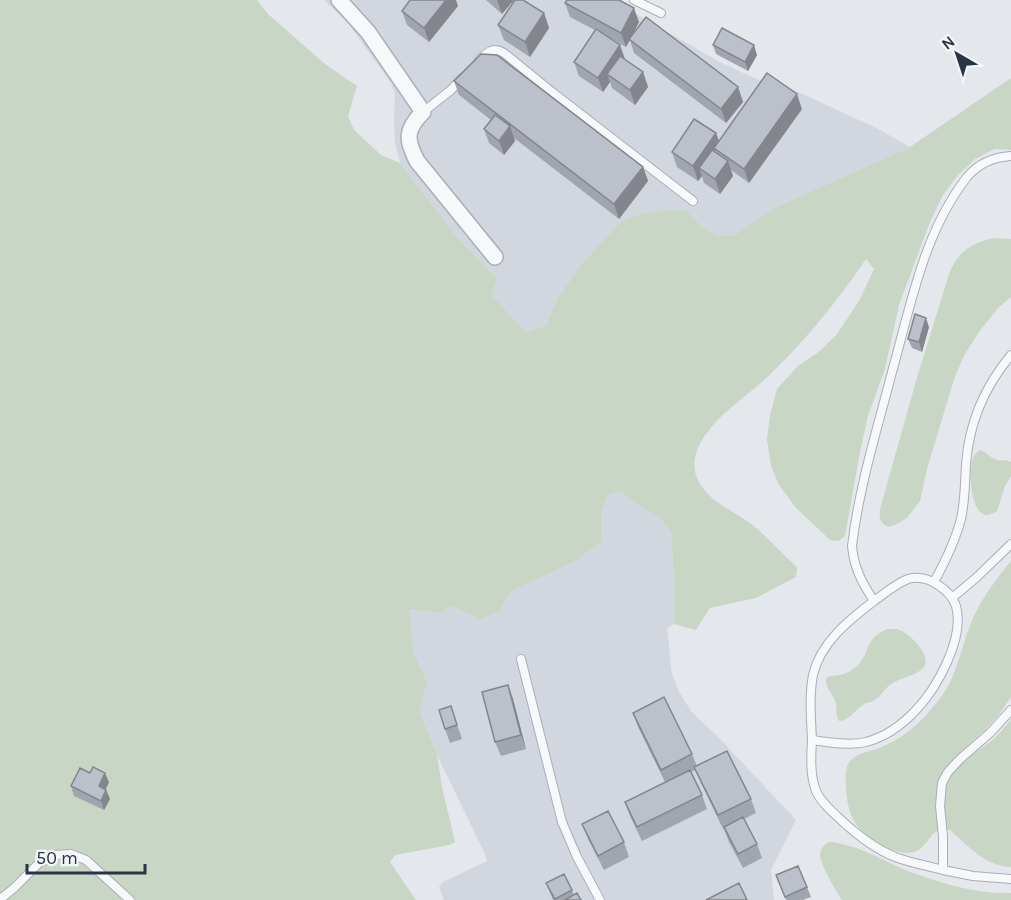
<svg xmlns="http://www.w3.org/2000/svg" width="1011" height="900" viewBox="0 0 1011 900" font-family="Karla,sans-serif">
<rect width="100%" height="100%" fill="#e4e7ec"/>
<path fill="#d2d6de" d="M324,0H611L722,63L756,79L786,87L807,96L878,129L910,147L774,208L733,236H718L704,229L686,210H668L645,213L621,221L579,267L557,299L546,325L526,333L492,295L497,279L457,237L400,163L395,143L394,118L395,93L390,82L348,23Z
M620,491L642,508L658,516L671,532L674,582V624L667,628L672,674L679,692L691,711L721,740L796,820L771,870L774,900H444L439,887L443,882L487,861L485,854L437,755L420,712L427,681L414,654L409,609L440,613L451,606L480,619L499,612L507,597L514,590L574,561L601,542V513L608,496Z"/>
<path fill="#c9d6c5" d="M0,0H257L268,14L325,64L357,86L348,116L354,130L381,155L400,163L457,237L497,279L492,295L526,333L546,325L557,299L579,267L621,221L645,213L668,210H686L704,229L718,236H733L774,208L910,147L1011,78V150L995,149L975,159L957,176L943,195L930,222L899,305L885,369L868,416L860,452L845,536L839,541L830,540L796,508L779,485L771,466L767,440L770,415L777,389L798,366L820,351L837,334L859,301L874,269L866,259C836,303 802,345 763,381C743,399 719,414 704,437C695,450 691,466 698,480C708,501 732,510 750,523C767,536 781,553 797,567L796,577L756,598L710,608L696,630L674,624V582L671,532L658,516L642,508L620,491L608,496L601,513V542L575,561L514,590L507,597L499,612L480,619L451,606L440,613L409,609L414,654L427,681L420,712L437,755L442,787L455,842L449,845L395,855L390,862L416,900H0Z
M993,238L1011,239V297L998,308L979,332L965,354L955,376L927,469L920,501L907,518L897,524L888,527C880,523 879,518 880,509L918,374L950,271C960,250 971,244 993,238Z
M980,450C987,452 990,458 997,460C1002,461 1005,459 1011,462V476L1005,486L997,511C996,512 989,515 988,515C970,516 969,472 972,461C973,456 976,453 980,450Z
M1011,561V697L998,716L984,731L968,745L966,749L969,752C986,751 1000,732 1011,720V867C986,867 967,845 950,830C931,824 929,848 914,852C901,855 887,848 876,841C853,828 848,813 846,789C846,782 845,773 847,766C852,755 863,753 873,750C881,748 887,744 894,741C906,734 917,725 926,715C936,704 946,692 952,678C961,657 965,634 975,614C984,595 998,577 1011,561Z
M887,629C890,629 893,629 897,629C908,632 932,654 924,667C917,676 901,677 891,684C885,688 881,696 875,700C872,702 869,702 866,703C856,708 851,720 839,721C835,714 838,708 835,701C832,692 825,688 826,678C831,675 834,676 840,675C845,674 853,670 857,666C871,652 864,639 887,629Z
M829,842C858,844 884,862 911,872C943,884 977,894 1011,893V900H842C836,891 820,865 820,854C821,848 824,845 829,842Z"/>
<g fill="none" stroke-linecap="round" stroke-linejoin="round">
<g stroke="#a9aeb7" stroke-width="10">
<path id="lane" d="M634,0L661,13
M479,60C487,53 493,46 504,53L552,92L693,201
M423,112L451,90L462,78
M1011,156C994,157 978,164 967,177C923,234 911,305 892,372C877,430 859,487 852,546C854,568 862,583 874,601C884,594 895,584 908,579C919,576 929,579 938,585C946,590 953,597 956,606C965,638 937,688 916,710C903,724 885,737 866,742C849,746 829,742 812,740C811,757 810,775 816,791C821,802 831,811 840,819C857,835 876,850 898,858C912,863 928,866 943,870V836L940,806L942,783L948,772L960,759L990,733L1011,710
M934,582C945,562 955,542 961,519C965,501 965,482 966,464C969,424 985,386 1011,355
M952,598L977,577L1011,544
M521,659L562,822L577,857L600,900
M812,740C811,719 809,696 813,675C820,643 849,620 874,601
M943,870L973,876L1011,879
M0,898L3,897L14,888L39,863L55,855L71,854L86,860L130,900"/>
</g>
<g stroke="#a9aeb7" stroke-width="18">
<path id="street" d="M339,0L368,32L423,112C405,130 406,140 417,161L495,257"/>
</g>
<use href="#lane" stroke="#f7f8fa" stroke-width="8"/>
<use href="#street" stroke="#f7f8fa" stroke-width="15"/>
</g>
<path fill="#a1a5ae" d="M486,0H514L502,14Z
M565,3L639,22L633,34L738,87L743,102L726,123L634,53L630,40L626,47L610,38L625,59L643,72L648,87L635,105L612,88L610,82L603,92L579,76L574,62L595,30L570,17Z
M458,6L429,42L407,25L402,11Z
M544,13L549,28L530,57L504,40L498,25Z
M713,45L757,55L748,71L716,54Z
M454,81L643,167L648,181L619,219L514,138L515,141L504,155L489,143L484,129L491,120L459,95Z
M802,109L749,183L731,170L733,176L720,194L704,183L702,176L698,181L677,167L672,152L716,133L719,141Z
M929,327L922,352L912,348L908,339Z
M508,685L513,699L526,749L501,756L495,742Z
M451,706L462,739L450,743L445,729Z
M633,713L692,754L697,766L751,799L756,813L744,819L757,844L762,858L743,868L729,842L724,829H723L700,781L695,770L691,772L702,795L707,809L642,841L630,816L625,802L665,782L638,727Z
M109,782L106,789L110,799L104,810L74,796L71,786Z
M582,824L624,842L629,857L604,870L588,839Z
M776,875L807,887L811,897L803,900H786Z
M546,883L572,890L574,895L581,900H553Z"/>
<path fill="#83868d" d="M446,0H456L458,6L429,42L424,28Z
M497,0H514L502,14Z
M634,8L639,22L626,47L621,33Z
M544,13L549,28L530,57L525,42Z
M620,45L625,59L607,74L610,82L603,92L598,78Z
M754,45L757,55L748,71L745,62Z
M643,72L648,87L635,105L630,90Z
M738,87L743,102L726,123L721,109Z
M797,94L802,109L749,183L744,169Z
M510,126L515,141L504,155L499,141Z
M716,133L721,147L714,148L716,154L699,168L702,176L698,181L693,166Z
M728,161L733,176L720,194L715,179Z
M643,167L648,181L619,219L614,204Z
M926,318L929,327L922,352L919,342Z
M508,685L513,699L526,749L521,735Z
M105,773L109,782L102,796L99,786Z
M106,790L110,799L104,810L101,801Z"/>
<path fill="#bbc0ca" stroke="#83868d" stroke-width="1.5" d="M410,0H446L424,28L402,11Z
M515,0H523L544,13L525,42L498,25Z
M567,0H619L634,8L621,33L565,3Z
M646,17L738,87L721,109L629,39Z
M722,28L754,45L745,62L713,45Z
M596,29L620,45L598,78L574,62Z
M481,54L497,55L643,167L614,204L454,81Z
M620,56L643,72L630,90L607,74Z
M767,73L797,94L744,169L714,148Z
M495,115L510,126L499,141L484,129Z
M694,119L716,133L693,166L672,152Z
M712,150L728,161L715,179L699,168Z
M915,314L926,318L919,342L908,339Z
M508,685L521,735L495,742L482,692Z
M664,697L692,754L661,770L633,713Z
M451,706L457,725L445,729L439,710Z
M727,751L751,799L718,815L694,767Z
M93,767L105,773L99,786L106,790L101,801L71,786L80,768L90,773Z
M690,770L702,795L637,827L625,802Z
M608,811L624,842L598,856L582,824Z
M743,817L757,844L738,854L724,827Z
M798,866L807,887L785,897L776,875Z
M564,874L572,890L555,899L546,883Z
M739,883L747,900H706Z
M577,893L581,900H565Z"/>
<g transform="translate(957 54) rotate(321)" stroke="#f4f6f9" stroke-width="4.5" paint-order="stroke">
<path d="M0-4.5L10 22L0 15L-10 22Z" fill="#2b3445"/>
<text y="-9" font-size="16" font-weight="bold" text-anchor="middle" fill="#2b3445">N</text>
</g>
<path d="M27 864v9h118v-9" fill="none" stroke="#2b3445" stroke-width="3"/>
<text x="36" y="864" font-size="18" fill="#2b3445" stroke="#f4f6f9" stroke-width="4.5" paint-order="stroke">50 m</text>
</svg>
